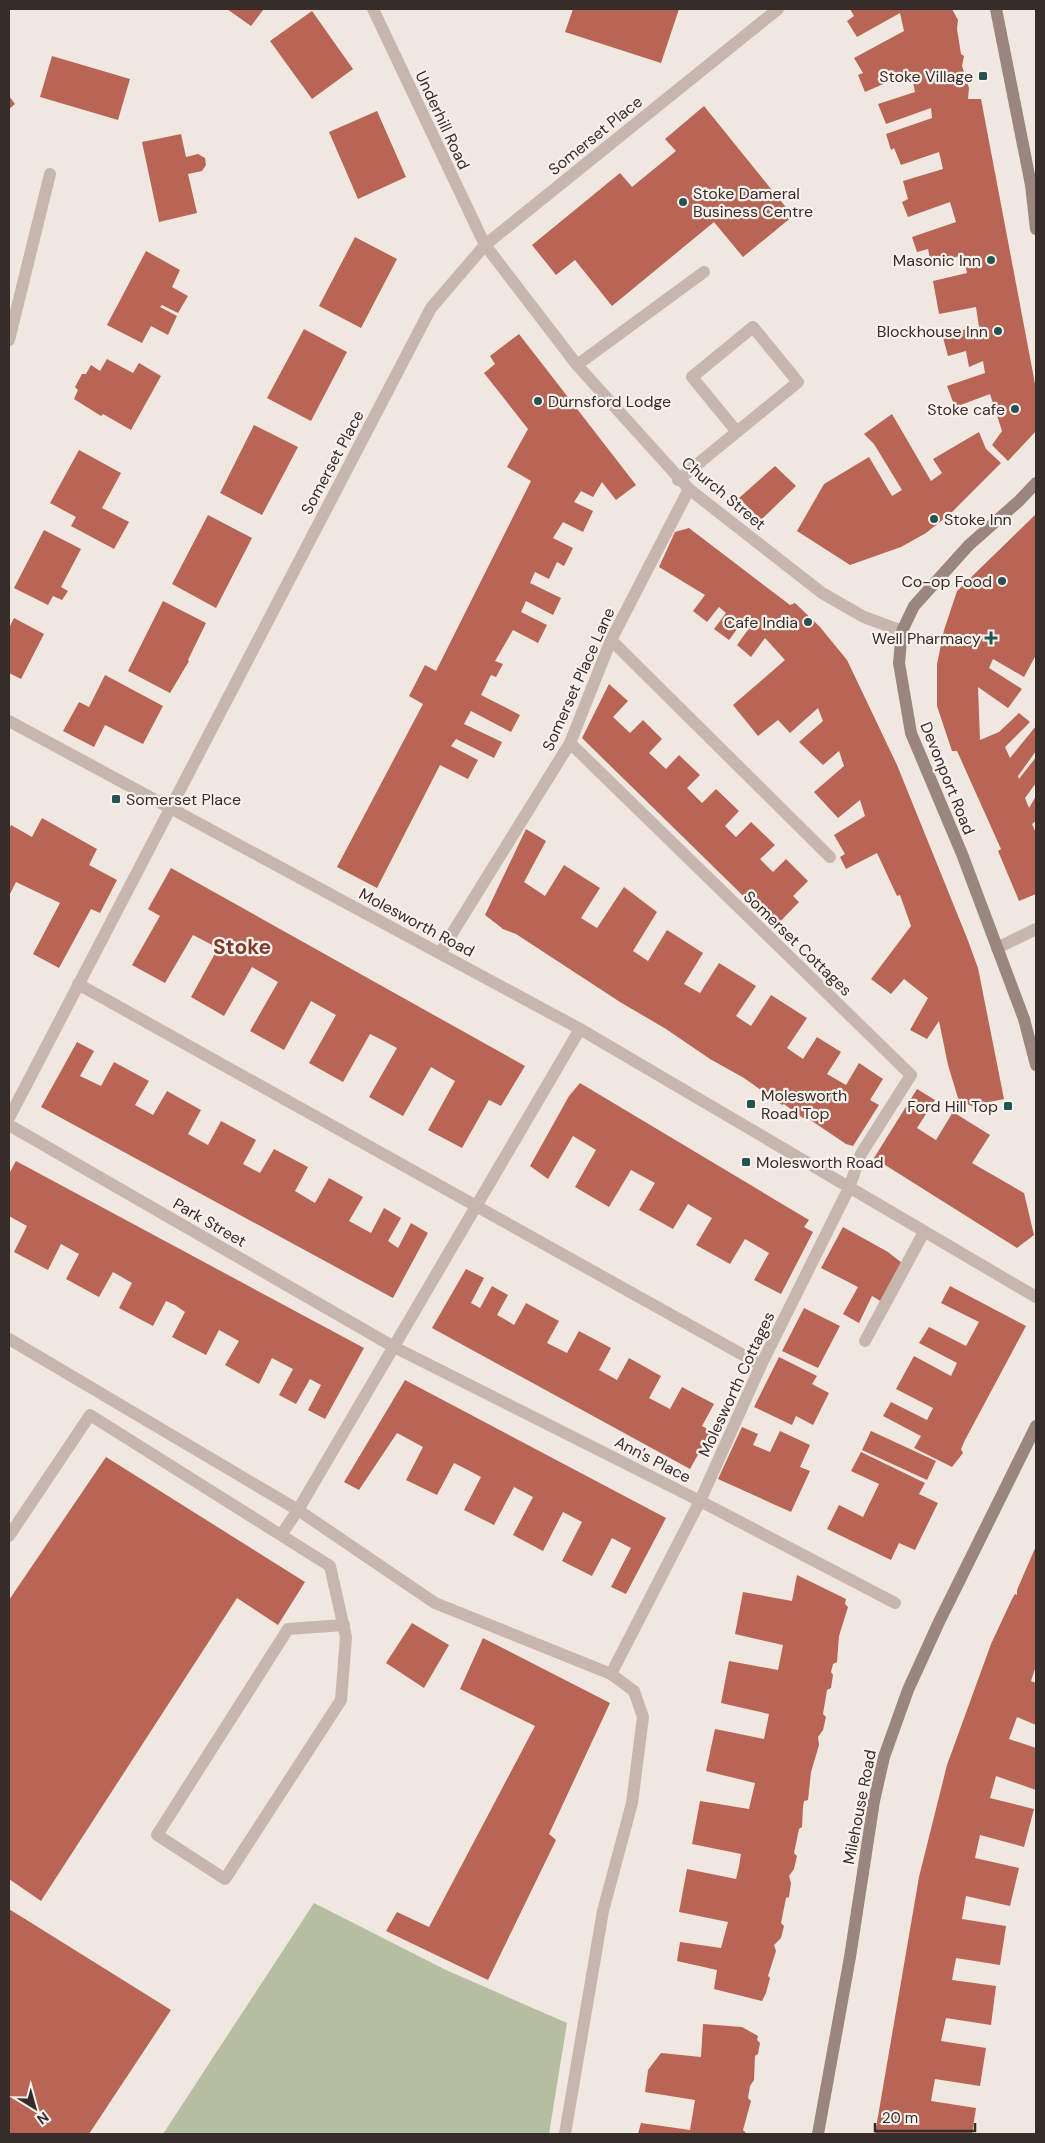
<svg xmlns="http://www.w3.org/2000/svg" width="1045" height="2143" viewBox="0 0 1045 2143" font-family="'DM Sans',sans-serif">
<rect width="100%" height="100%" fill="#f0e7e0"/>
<path fill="#b6bea1" d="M314,1903L446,1970L567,2023L549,2134H163Z"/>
<path fill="#b86556" d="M227,9H264L251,26Z
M573,9H679L661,63L565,32Z
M850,9H952L958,20L957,29L961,54L964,56L962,66L969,88L968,99H981L1036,389V431L1008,461L992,445L1002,431L990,394L955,407L947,386L985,373L983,361L969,367L966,351L948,356L942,334L979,327L976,307L939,314L933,281L967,273L963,255L931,264L928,249L917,252L912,237L956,222L950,202L908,217L902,202L908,199L903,181L943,169L939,152L901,165L894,148L891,150L886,134L932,118L931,108L886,124L878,104L915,92L911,72L865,92L858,75L863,73L854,58L904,31L900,13L857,37L847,21L854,16Z
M312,11L353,69L312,99L270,41Z
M52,56L130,79L118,120L40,97Z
M9,96L15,104L9,109Z
M704,106L793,216L743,257L714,222L612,306L575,260L556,275L532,245L620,173L632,187L676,151L665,139Z
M377,111L406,177L358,199L329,132Z
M181,134L186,157L198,154L205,158L206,165L202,171L188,174L197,213L159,222L142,142Z
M355,237L397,259L361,328L319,306Z
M146,251L180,270L172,287L188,296L178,313L162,305L160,307L177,316L168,335L151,326L142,343L107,325Z
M304,329L347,352L311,421L267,398Z
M519,334L636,485L616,500L602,482L593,497L581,491L574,502L593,511L583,532L563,522L553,538L573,548L564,566L557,562L549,579L535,572L530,583L561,598L553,615L526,601L521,612L547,625L538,643L513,630L495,661L503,664L496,677L491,675L481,695L520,715L511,732L471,711L464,724L502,742L494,758L456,739L451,746L478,760L468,779L440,765L377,888L337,867L423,704L409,696L425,665L436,671L531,481L507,467L528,429L484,373L495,364L490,356Z
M107,359L133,373L139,363L161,376L131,430L103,414L101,416L74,399L78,390L75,387L82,374H86L91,365L100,371Z
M892,414L931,481L942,473L933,459L979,432L986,449L1001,463L951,513L926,533L901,547L850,565L797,531L824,484L869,457L892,496L902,490L874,444L864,434Z
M254,425L298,447L262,515L220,493Z
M79,450L121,473L102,508L129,522L114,549L71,526L76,517L50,503Z
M775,466L796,486L761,520L739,498Z
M1036,514V655L1024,677L993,659L989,668L1022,689L1008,708L978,687L980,740L999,732L1019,713L1030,722L1005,747L1010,758L1036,726V751L1018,776L1019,779L1036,757V783L1025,798L1029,808L1036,796V821L1032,824L1036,833V894L1019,901L998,851L1001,849L957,751H952L937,706V664L944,630L957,591Z
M208,515L252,538L216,608L172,584Z
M689,528L790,605L795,603L820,627L847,660L897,765L967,938L978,968L1004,1099L971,1106L958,1098L948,1065L939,1021L927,1039L910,1030L928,998L904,979L891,994L871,979L911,926L900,895L897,896L877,853L846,869L840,857L845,854L834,835L865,816L860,800L838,818L814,792L844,766L839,751L823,765L799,742L823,721L818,708L790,733L778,720L758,736L733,705L785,660L765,638L751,657L737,645L750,627L743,621L729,640L714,629L726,613L719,607L707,622L693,611L705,595L659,567L675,532Z
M44,530L81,549L61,587L68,591L62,600L53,596L48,605L14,588Z
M163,601L206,623L188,660L189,661L170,693L128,671Z
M14,618L44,634L21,679L9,673V628Z
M105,675L163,706L143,744L105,725L94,747L63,731L79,702L89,707Z
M609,684L628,701L613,717L630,733L643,720L662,739L649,753L666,769L679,755L700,775L687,788L702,803L716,789L739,811L725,826L736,837L751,822L775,845L760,859L773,872L786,859L808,881L793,896L799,902L775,927L582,738Z
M42,818L97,849L89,865L117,880L100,913L91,909L59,968L33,954L60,903L16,882L9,896V830L11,825L32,837Z
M526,829L546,841L524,882L545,896L564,865L600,888L581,918L597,928L624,887L657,912L633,951L648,961L667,930L703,953L684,984L700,993L719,963L756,986L736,1016L751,1026L771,995L807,1018L787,1048L803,1059L817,1037L841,1052L827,1074L846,1085L859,1063L883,1079L870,1100L879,1105L853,1146L846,1144L806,1117L803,1118L784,1104L782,1105L744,1078L710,1059L666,1029L620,1002L516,934L503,929L485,915Z
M171,868L525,1066L501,1106L489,1100L462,1148L428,1130L455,1081L431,1067L403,1116L369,1097L397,1048L384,1041L370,1034L343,1082L309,1063L336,1015L311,1001L284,1050L250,1031L278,982L252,967L224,1016L191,997L218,948L193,935L165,983L132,965L160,916L148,909Z
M77,1042L94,1051L80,1076L101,1086L114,1062L149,1081L135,1105L146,1111L153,1115L167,1091L201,1110L188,1134L208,1145L221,1121L256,1140L243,1164L260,1173L274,1149L308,1167L295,1191L315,1203L329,1178L363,1197L349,1221L371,1233L384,1208L401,1218L388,1241L398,1248L411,1223L428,1233L393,1298L41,1107Z
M580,1083L809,1220L804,1227L813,1232L781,1294L754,1280L769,1253L745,1239L730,1264L696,1245L712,1218L688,1204L673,1229L639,1210L655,1183L642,1176L631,1170L609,1207L575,1187L596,1150L573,1136L548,1179L530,1166L569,1096Z
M917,1089L935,1100L917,1128L928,1135L936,1140L953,1112L990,1135L972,1163L1024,1193L1034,1235L1017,1248L874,1158Z
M16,1161L364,1348L325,1419L308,1410L321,1385L310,1379L296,1404L279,1395L293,1369L272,1358L259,1384L225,1365L239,1341L219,1330L206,1355L172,1337L185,1312L175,1305L166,1301L153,1326L119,1308L132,1283L113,1272L99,1297L66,1279L79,1254L61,1244L48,1270L14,1252L27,1226L9,1216V1174Z
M843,1227L888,1252L902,1263L882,1302L872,1296L859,1323L843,1314L858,1287L821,1268Z
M466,1269L484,1278L471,1303L480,1308L492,1286L508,1295L497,1315L506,1320L514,1325L526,1303L559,1321L547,1343L567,1353L579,1331L611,1348L599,1370L617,1380L629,1358L661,1376L649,1398L670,1409L682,1387L714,1404L702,1426L711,1431L690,1469L432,1328Z
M950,1286L1026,1326L965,1440L961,1449L963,1453L952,1467L914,1448L921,1436L883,1416L891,1402L927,1420L933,1408L896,1389L914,1356L951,1376L957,1363L919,1343L929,1327L966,1346L973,1333L979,1322L941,1303Z
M804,1308L840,1326L818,1368L782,1351Z
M779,1357L817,1376L812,1384L829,1393L813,1425L796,1416L792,1425L754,1407Z
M405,1380L666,1518L626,1594L611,1587L631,1548L612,1538L592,1576L562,1561L582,1522L563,1512L543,1551L513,1535L533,1497L514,1487L494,1525L464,1510L481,1477L468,1470L454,1463L437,1495L406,1480L423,1447L397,1433L359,1490L344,1482Z
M742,1427L758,1434L753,1445L770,1452L780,1431L810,1445L800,1467L810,1471L791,1512L718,1479Z
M871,1431L936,1461L927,1480L862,1450Z
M861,1452L925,1483L919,1494L938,1503L915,1550L899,1543L891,1560L827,1529L839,1505L863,1517L879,1484L851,1471Z
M106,1457L305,1582L278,1625L237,1598L41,1901L9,1879V1600Z
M1036,1546V1666L1031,1681L1036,1683V1725L1017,1717L1009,1739L1036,1748V1790L996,1776L990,1798L1034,1809L1024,1847L980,1835L975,1858L1019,1868L1010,1906L966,1896L964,1907L962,1919L1006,1926L1000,1965L956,1958L952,1980L996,1986L991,2025L946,2018L941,2041L986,2048L980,2086L935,2079L931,2101L976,2108L972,2134H875L919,1877L947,1765L991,1644L1012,1599L1015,1594L1017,1595V1590Z
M797,1575L846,1599L845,1604L848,1607L839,1636L837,1662L833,1664L831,1672L833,1675L831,1688L827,1690L823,1714L826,1717L823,1730L818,1737L819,1745L811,1772L808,1800L804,1801L803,1807L802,1827L799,1829L794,1853L797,1856L794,1869L789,1876L791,1883L789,1897L786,1898L781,1923L784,1926L781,1938L774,1945L776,1951L768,1976L770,1978L766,1993L762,2001L714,1989L717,1970L677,1961L680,1942L721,1948L728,1922L679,1912L687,1869L736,1879L739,1866L741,1854L692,1844L700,1801L749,1809L755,1783L706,1771L715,1729L764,1739L769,1714L721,1703L729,1661L778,1670L783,1645L735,1634L743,1592L792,1601Z
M412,1623L449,1645L424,1688L386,1663Z
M483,1638L610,1703L549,1834L556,1840L488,1980L386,1931L397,1912L429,1927L535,1726L460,1689Z
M9,1909L171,2010L89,2134H9Z
M703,2024L742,2027L758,2036L757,2040L760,2043L758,2054L755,2056L754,2080L750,2086L748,2098L751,2101L743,2130L747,2134H638L641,2123L690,2130L695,2100L645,2092L648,2070L661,2053L701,2057Z"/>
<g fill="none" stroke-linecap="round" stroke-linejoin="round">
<path stroke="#c7b6ad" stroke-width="12" d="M577,365L704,272
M678,480L798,382L753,327L692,377L737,432
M611,640L830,857
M570,743L911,1075L861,1154L849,1188
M440,953L570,743L611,640L689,489
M78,984L761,1365
M9,1339L298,1510L435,1603L611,1674L634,1691L643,1717L632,1803L603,1911L565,2134
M865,1341L924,1232
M281,1535L298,1510
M9,1536L90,1415L330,1566L346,1637L341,1700L225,1879L157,1835L288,1629L344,1625"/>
<path stroke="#c7b6ad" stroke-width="12" d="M373,9L485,245L577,365L689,489L822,593L864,617L902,631
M9,340L50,174
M997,948L1036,929
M9,1118L431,308L485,245L778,9
M9,1125L394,1347L700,1501L895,1603
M298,1510L580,1029
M611,1674L700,1501L761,1365L849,1188"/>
<path stroke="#c7b6ad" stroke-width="12" d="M9,721L580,1029L1036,1297"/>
<path stroke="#9b867e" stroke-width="12" d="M996,9L1031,185L1036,229
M1036,483L1019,501L969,545L914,606L902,631L899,663L911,733L962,854L1024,1019L1036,1065
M818,2134L850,1957L874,1801L884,1757L908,1690L939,1622L1036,1426"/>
</g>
<g fill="#255352" stroke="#f8f1ec" stroke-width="2">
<rect x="978" y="71" width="10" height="10" rx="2.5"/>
<circle cx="683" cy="202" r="5"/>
<circle cx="991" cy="260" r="5"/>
<circle cx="998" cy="331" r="5"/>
<circle cx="538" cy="401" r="5"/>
<circle cx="1015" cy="409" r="5"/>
<circle cx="934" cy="519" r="5"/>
<circle cx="1002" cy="581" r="5"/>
<circle cx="808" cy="622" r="5"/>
<path d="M988.5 630.5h5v5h5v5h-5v5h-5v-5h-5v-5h5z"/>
<rect x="111" y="794" width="10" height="10" rx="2.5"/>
<rect x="746" y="1099" width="10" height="10" rx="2.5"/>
<rect x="1003" y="1101" width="10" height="10" rx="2.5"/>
<rect x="741" y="1157" width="10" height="10" rx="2.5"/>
</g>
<g text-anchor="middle" stroke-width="4.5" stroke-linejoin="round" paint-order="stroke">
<g font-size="16" fill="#362d2a" stroke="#f8f1ec" text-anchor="end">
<text x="973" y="82">Stoke Village</text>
<text x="693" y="199" text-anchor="start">Stoke Dameral<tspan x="693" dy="18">Business Centre</tspan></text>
<text x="981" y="266">Masonic Inn</text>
<text x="988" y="337">Blockhouse Inn</text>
<text x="548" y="407" text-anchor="start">Durnsford Lodge</text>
<text x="1005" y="415">Stoke cafe</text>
<text x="944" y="525" text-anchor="start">Stoke Inn</text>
<text x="992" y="587">Co-op Food</text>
<text x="798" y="628">Cafe India</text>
<text x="981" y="644">Well Pharmacy</text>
<text x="126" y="805" text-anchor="start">Somerset Place</text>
<text x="761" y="1101" text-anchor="start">Molesworth<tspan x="761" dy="18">Road Top</tspan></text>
<text x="998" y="1112">Ford Hill Top</text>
<text x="756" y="1168" text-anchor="start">Molesworth Road</text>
</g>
<g font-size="16" fill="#362d2a" stroke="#f8f1ec">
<text transform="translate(443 120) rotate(65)" y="6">Underhill Road</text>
<text transform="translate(595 135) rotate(-39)" y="6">Somerset Place</text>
<text transform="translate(332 462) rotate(-62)" y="6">Somerset Place</text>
<text transform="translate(724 493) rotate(40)" y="6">Church Street</text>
<text transform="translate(578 679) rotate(-66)" y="6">Somerset Place Lane</text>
<text transform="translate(948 778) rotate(68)" y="6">Devonport Road</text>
<text transform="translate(417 922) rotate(28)" y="6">Molesworth Road</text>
<text transform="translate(798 943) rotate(44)" y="6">Somerset Cottages</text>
<text transform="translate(210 1222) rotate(30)" y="6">Park Street</text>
<text transform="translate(736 1384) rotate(-65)" y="6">Molesworth Cottages</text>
<text transform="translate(653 1459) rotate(27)" y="6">Ann's Place</text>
<text transform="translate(859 1807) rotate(-79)" y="6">Milehouse Road</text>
</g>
<g font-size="21" font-weight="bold" fill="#7c392d" stroke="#f8f1ec">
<text x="242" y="954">Stoke</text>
</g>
</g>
<rect width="1045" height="2143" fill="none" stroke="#362d2a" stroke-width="20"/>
<g transform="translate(35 2108) rotate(143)" stroke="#f8f1ec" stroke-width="4" paint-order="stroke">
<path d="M0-4L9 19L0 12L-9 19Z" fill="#362d2a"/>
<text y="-8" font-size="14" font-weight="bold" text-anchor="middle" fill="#362d2a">N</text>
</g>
<path d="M875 2123v8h100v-8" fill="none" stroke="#362d2a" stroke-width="2.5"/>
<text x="882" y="2123" font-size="15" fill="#362d2a" stroke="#f8f1ec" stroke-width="4" paint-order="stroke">20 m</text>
</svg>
